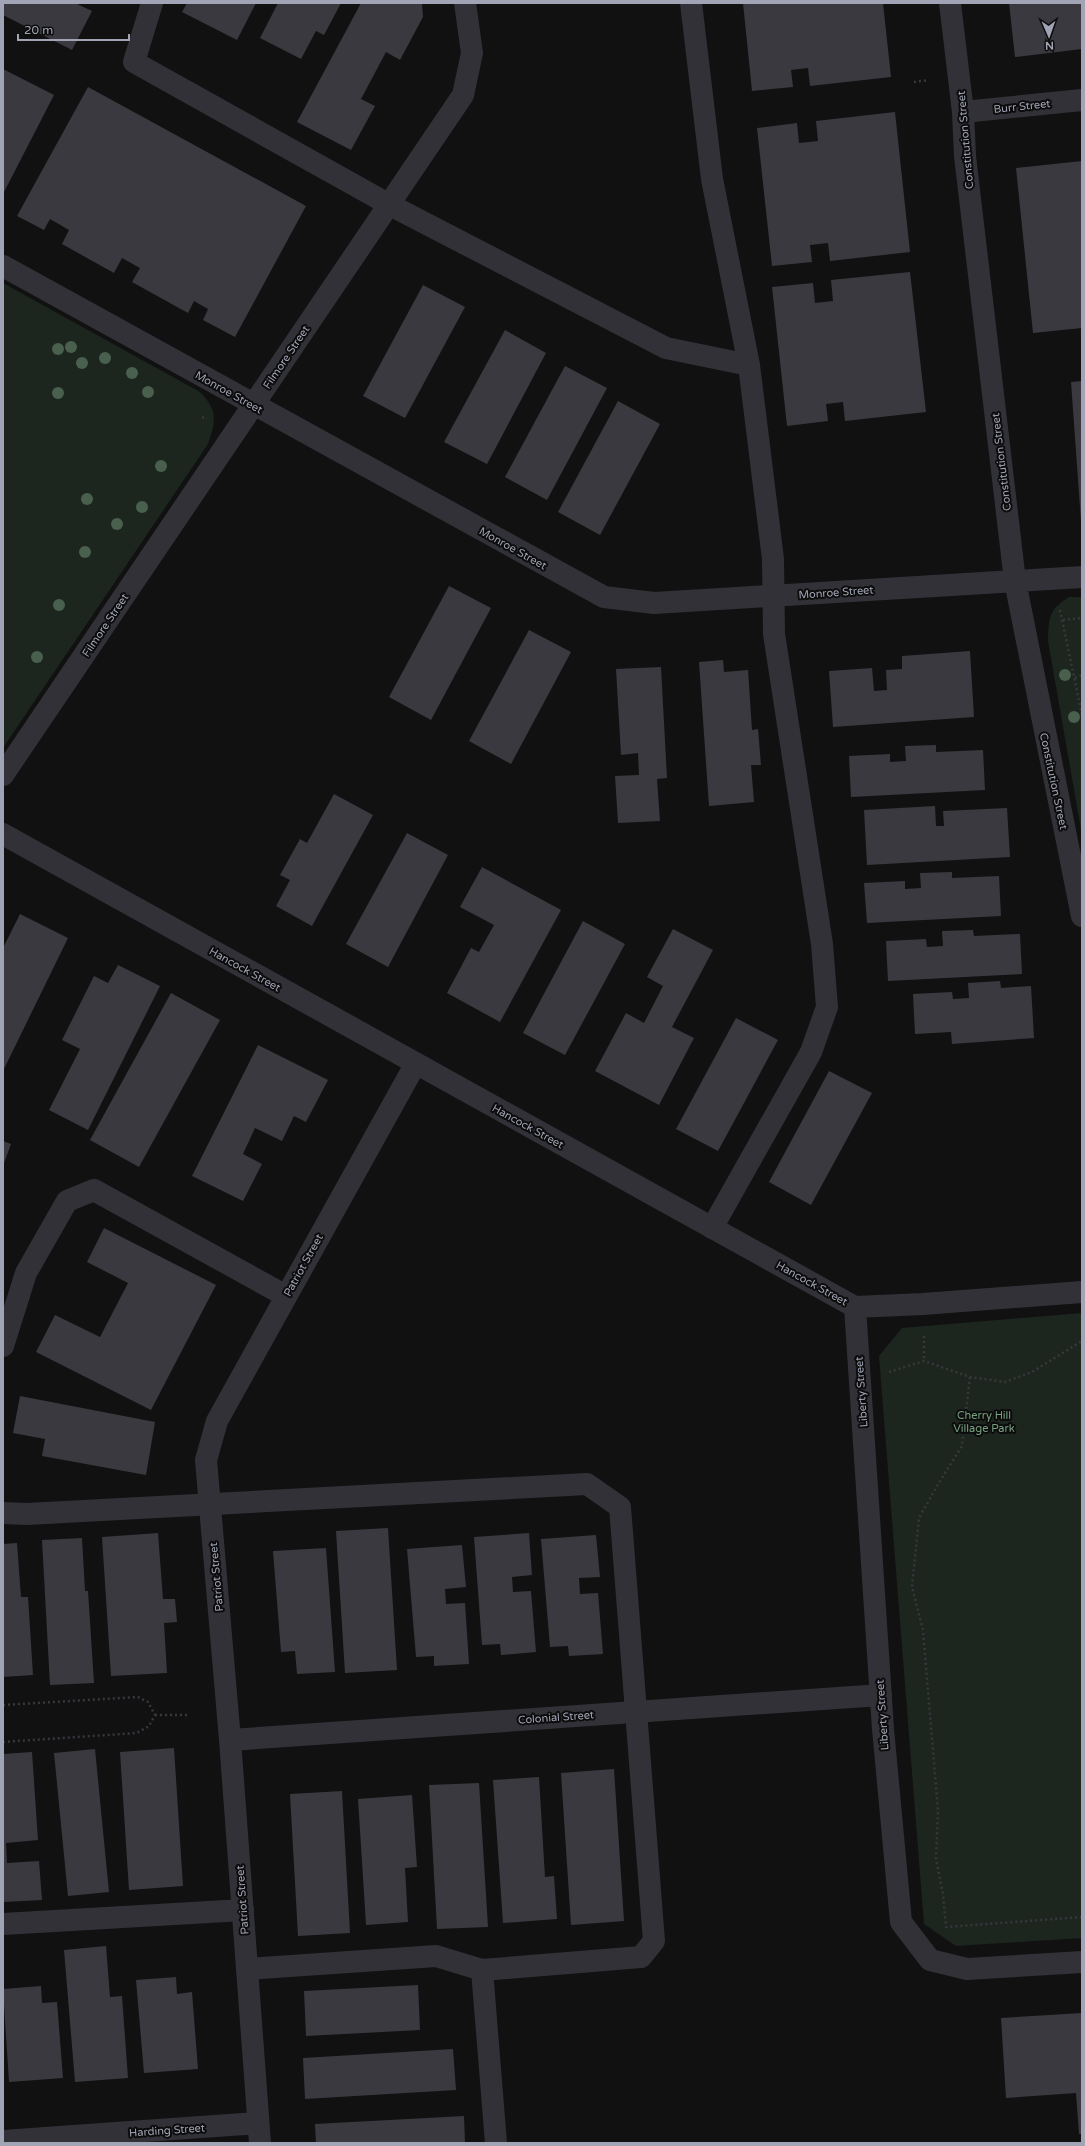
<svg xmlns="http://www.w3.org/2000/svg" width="1085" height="2146" viewBox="0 0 1085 2146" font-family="'Varela Round',sans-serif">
<rect width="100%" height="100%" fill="#111112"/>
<path fill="#1d251f" d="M3,283L200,392C218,410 216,421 208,444L3,748Z
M1069,597H1082V835L1048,641C1049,618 1048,610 1069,597Z
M1082,1313V1938L956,1946L924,1924L879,1356L902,1328Z"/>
<path fill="#3a393f" d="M3,3H75L92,11L72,50L3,15Z
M187,3H256L237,40L182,12Z
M278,3H341L324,35L316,31L301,59L260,38Z
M361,3H422L423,17L400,60L386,52L361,99L375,106L351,150L297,122Z
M743,3H883L891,77L810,86L808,68L791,70L793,87L752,91Z
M1009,3H1082V49L1015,57Z
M3,69L54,95L3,194Z
M88,87L306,206L235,337L203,320L208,309L194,301L188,313L132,282L140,268L122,258L114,273L62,244L69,230L50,219L44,230L17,216Z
M895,112L910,252L830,261L828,243L810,245L812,262L772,266L757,128L797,123L799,143L818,141L816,121Z
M1082,161V328L1033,333L1016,168Z
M910,272L926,412L845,421L843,402L826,404L828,421L787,426L772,287L813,283L815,303L833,301L831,280Z
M423,285L465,307L405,418L363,396Z
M505,330L546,353L487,464L444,442Z
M565,366L607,388L547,500L505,477Z
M1082,381V521H1081L1071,382Z
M618,401L660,424L600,535L558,512Z
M449,586L491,608L431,720L389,697Z
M529,630L571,652L511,764L469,741Z
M970,651L974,717L833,727L829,671L872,668L874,691L887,690L886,670L902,669V656Z
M723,660L724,672L748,670L752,730L758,729L761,765H751L754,802L709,806L699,662Z
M661,667L667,778L657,779L660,821L618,823L615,776L639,775L638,753L621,755L616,669Z
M936,745V752L983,750L985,790L851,797L849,756L890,754V762L906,761L905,746Z
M334,794L373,815L312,926L276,906L290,880L280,875L300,839L307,843Z
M935,806L936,826H944L943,811L1007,808L1010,857L867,865L864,810Z
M407,833L448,855L388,967L346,944Z
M482,867L561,910L500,1022L447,993L471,948L479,952L494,925L460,907Z
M952,872V878L999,876L1001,916L867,923L864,883L905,881V889L921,888L920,873Z
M20,914L68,938L3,1071V948Z
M583,921L625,944L565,1055L523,1033Z
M673,929L713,950L672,1027L694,1038L659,1105L595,1071L626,1013L644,1023L663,986L647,977Z
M973,930L974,936L1020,934L1022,974L888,981L886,941L926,939L927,947L943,946L942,931Z
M118,965L160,986L88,1130L49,1110L80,1049L62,1040L94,976L108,983Z
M1000,981L1001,988L1031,986L1034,1038L952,1044L951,1032L915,1034L913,994L952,992L953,999L969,998L968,983Z
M171,993L220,1020L139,1167L90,1140Z
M736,1018L778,1040L718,1151L676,1129Z
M258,1045L328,1080L306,1122L294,1116L282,1141L255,1128L243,1154L262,1164L243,1201L192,1176Z
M829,1071L872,1093L811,1205L769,1182Z
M3,1141L11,1144L3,1166Z
M104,1228L216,1285L151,1410L36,1352L55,1315L100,1337L128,1283L87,1262Z
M20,1396L155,1422L146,1475L42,1456L45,1439L13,1433Z
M388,1528L397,1670L345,1673L336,1531Z
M158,1533L163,1599H175L177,1622L164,1623L167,1673L111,1676L102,1537Z
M529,1533L532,1575L512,1577L513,1592L531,1591L536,1652L501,1655L500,1644L482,1645L474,1537Z
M596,1535L600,1577L579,1578L580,1594L598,1593L603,1654L569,1656L568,1646L550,1647L541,1539Z
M82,1538L85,1591H88L94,1683L50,1685L42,1540Z
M17,1543L21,1597H28L33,1675L3,1677V1544Z
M462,1545L466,1587L445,1589L446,1604L465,1603L469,1664L434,1666V1656L416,1657L407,1549Z
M326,1548L335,1672L297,1674L295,1651L281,1652L273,1551Z
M174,1748L183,1886L129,1890L120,1752Z
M95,1749L109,1892L68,1896L54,1753Z
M32,1752L38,1840L6,1843L7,1863L39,1861L42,1900L3,1902V1754Z
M614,1769L624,1921L571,1925L561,1773Z
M539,1777L545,1877L554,1876L557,1919L503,1923L493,1780Z
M479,1783L488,1927L437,1929L429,1785Z
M342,1791L350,1933L298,1936L290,1794Z
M412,1795L417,1867L405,1868L408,1922L366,1925L358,1799Z
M106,1946L110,1997L122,1996L128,2078L75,2082L64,1950Z
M176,1977L177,1994L192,1992L198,2069L144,2073L136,1980Z
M418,1985L420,2030L306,2036L304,1991Z
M41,1986L42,2003L57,2002L63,2078L9,2082L3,1989Z
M1082,2013V2134H1079L1076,2093L1006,2098L1001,2018Z
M453,2049L456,2090L305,2099L303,2058Z
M464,2116L465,2143H316L315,2124Z"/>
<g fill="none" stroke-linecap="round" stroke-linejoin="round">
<path stroke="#37383e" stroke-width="2.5" stroke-dasharray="2 3" stroke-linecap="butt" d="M914,82L929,80
M202,417L207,419
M1060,610L1082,715
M1063,620L1082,618
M1075,678L1082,675
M924,1336V1361
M889,1372L924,1361L970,1377L1005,1382L1032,1372L1082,1341
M970,1377L962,1446L940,1481L919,1518L912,1587L923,1630L938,1811L936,1859L943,1894L946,1927L1082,1917
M3,1705L138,1697L148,1702L155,1715L149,1726L137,1733L3,1742
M155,1715H188"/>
<path stroke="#313137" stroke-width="22" d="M152,3L134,62L390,205L666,348L749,365
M691,3L712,179L749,365L773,559L774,634L822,944L827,1007L811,1052L712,1228
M3,1346L26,1273L67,1201L94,1190L286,1296
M3,1513L27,1514L587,1484L620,1507L654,1941L641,1957L482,1970L436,1956L247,1969
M3,1924L243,1910
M482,1970L496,2143"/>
<path stroke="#313137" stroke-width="22" d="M950,3L963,112L965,156L1015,581L1082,916
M963,112L1082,100
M3,266L604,597L654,603L1082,577
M3,775L463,95L472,53L465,3
M3,834L855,1307L923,1304L1082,1292
M855,1307L883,1729L901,1922L930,1960L967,1969L1082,1962
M230,1740L881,1695
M3,2141L258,2123
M260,2143L230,1740L206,1460L217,1421L416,1063"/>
</g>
<g fill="#49604e">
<circle cx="71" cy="347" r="6"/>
<circle cx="58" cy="349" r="6"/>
<circle cx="105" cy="358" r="6"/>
<circle cx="82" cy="363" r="6"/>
<circle cx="132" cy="373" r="6"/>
<circle cx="148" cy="392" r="6"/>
<circle cx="58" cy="393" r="6"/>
<circle cx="161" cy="466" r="6"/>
<circle cx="87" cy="499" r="6"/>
<circle cx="142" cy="507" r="6"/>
<circle cx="117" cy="524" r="6"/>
<circle cx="85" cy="552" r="6"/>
<circle cx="59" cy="605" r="6"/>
<circle cx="37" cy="657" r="6"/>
<circle cx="1065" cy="675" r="6"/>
<circle cx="1074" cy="717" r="6"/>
</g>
<g text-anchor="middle" stroke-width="4" stroke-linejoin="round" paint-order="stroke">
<g font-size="11" fill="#a1a4b4" stroke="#0c0c0d">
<text transform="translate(1022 106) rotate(-6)" y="4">Burr Street</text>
<text transform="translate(965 140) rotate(-95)" y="4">Constitution Street</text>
<text transform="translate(286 357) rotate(-56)" y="4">Filmore Street</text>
<text transform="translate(229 392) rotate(29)" y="4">Monroe Street</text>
<text transform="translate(1001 462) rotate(-97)" y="4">Constitution Street</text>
<text transform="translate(513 548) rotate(29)" y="4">Monroe Street</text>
<text transform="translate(836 592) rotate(-4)" y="4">Monroe Street</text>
<text transform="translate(105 625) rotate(-56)" y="4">Filmore Street</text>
<text transform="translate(1054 781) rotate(78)" y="4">Constitution Street</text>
<text transform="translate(245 969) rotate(29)" y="4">Hancock Street</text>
<text transform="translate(528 1126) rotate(29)" y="4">Hancock Street</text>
<text transform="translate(303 1265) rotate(-61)" y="4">Patriot Street</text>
<text transform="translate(812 1283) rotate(29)" y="4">Hancock Street</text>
<text transform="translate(861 1392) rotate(-94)" y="4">Liberty Street</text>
<text transform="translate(216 1577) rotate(-95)" y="4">Patriot Street</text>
<text transform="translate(882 1715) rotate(-94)" y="4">Liberty Street</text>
<text transform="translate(556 1717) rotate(-4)" y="4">Colonial Street</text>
<text transform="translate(242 1900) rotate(-94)" y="4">Patriot Street</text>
<text transform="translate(167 2130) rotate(-4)" y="4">Harding Street</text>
</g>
<g font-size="11" fill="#76a07f" stroke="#0c0c0d">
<text x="984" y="1419">Cherry Hill<tspan x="984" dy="13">Village Park</tspan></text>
</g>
</g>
<rect width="1085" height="2146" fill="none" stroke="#a1a4b4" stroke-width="8"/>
<g transform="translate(1049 36) rotate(178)" stroke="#0c0c0d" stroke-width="3" paint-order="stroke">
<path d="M0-3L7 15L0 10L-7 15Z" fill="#a1a4b4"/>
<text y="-6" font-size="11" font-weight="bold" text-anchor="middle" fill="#a1a4b4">N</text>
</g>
<path d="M18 34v6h111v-6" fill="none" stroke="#a1a4b4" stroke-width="2"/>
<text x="24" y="34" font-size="12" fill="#a1a4b4" stroke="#0c0c0d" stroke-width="3" paint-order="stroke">20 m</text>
</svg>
